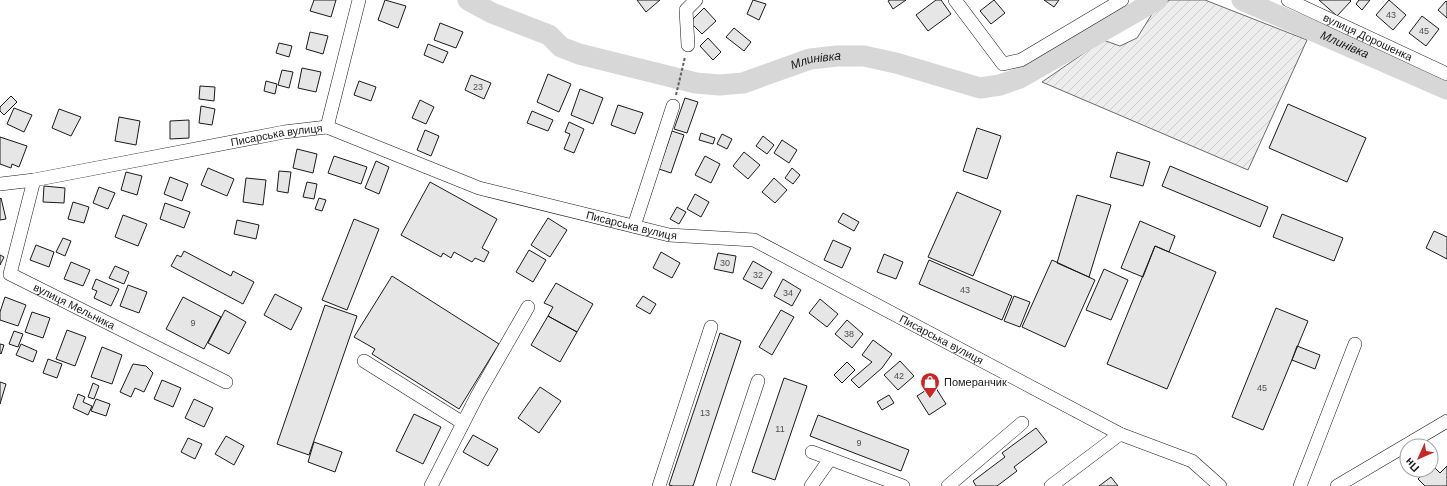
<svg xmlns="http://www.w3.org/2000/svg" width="1447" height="486" viewBox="0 0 1447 486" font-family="Arial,sans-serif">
<defs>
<pattern id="garden-furrows" width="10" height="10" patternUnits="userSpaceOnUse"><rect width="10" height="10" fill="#ededed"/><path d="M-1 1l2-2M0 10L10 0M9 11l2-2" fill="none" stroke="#cbcbcb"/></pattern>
</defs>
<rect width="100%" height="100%" fill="#fff"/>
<path fill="url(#garden-furrows)" stroke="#6a6a6a" d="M1170,0H1205L1307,40L1248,170L1042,82L1103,40L1120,46L1137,38L1157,6Z"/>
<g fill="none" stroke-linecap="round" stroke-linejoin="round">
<g stroke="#d7d7d7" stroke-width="21">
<path id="s1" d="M468,0L492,13L549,35L561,47L579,54L696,83L719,85L743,83L810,59L837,56H864L896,63L980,88L1000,85L1020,78L1157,0"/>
<path id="s2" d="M1242,0L1447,89"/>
</g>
</g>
<path fill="#e6e6e6" stroke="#1a1a1a" d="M314,0H336L331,17L310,11Z
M385,0L406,6L398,28L378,20Z
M637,0H660L646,12Z
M753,0L766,4L759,20L747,14Z
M890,0H906L893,9L888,1Z
M936,0H941L951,14L928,31L916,15Z
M994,0L1005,13L991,24L980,11Z
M1044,0H1059L1054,7Z
M1319,0H1350L1351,1L1337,16Z
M1359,0H1370L1362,10L1356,4Z
M1389,0L1406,15L1393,30L1376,15Z
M1446,1L1447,2V18L1438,10Z
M704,8L716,21L702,34L690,22Z
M1422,16L1439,29L1426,46L1409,33Z
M440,23L463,32L456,48L434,40Z
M734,28L751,42L744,51L726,37Z
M310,32L328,36L323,54L306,49Z
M708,38L721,52L713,60L700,46Z
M279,43L292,46L289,57L276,53Z
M428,44L448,52L443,63L424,55Z
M302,68L321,72L316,92L298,88Z
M282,70L293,72L289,88L278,85Z
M548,74L571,84L559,112L537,102Z
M471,75L491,83L484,99L465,90Z
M266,81L277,84L275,94L264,91Z
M359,81L376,87L371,101L354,95Z
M200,86L215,87L214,101L199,99Z
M580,89L603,98L593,124L571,115Z
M11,96L17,102L4,115L0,111V107Z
M685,98L698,102L687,133L674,129Z
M420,100L434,107L426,124L412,118Z
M1288,104L1366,138L1347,182L1269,148Z
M618,105L643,113L635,134L611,125Z
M201,106L215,109L212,125L199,123Z
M14,108L32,115L24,132L7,124Z
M59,109L81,117L71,136L52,128Z
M532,111L553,120L548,131L527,123Z
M119,117L140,121L136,145L115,141Z
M189,120V138L170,139V121Z
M569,122L584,129L574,153L564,149L570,134L565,132Z
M977,128L1001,136L987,179L963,171Z
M425,130L439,136L431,156L417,150Z
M672,131L684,135L671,173L659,169Z
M701,133L715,138L713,144L699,140Z
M722,134L732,139L727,149L717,144Z
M763,136L774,145L767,154L756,146Z
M0,137L27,146L19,167L12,164L11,168L0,164Z
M782,140L797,150L789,163L774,153Z
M297,149L317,154L313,173L293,168Z
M744,152L760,165L748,179L733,166Z
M1117,152L1150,162L1143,186L1110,177Z
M334,156L367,167L361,184L328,173Z
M705,156L720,164L711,183L695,175Z
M376,161L389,167L379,194L365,188Z
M1170,166L1268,207L1260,227L1162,186Z
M208,168L234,179L227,196L201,185Z
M792,168L800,175L793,184L785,178Z
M279,171L291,172L288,193L277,191Z
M126,172L142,176L137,195L121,190Z
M170,177L188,184L182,201L164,194Z
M246,178L266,180L263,205L243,202Z
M774,178L787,190L775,203L762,192Z
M307,182L317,184L314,199L303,197Z
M430,182L497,219L482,248L489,252L484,262L475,258L472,262L454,252L451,258L443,253L441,257L401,235Z
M44,186L65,188L64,203L43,202Z
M99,187L115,193L108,209L93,203Z
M957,192L1001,211L973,276L928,257Z
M695,194L709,202L701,217L687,209Z
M1077,195L1111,205L1089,277L1057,263Z
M1,198L6,219L0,220V199Z
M319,198L326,200L322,211L315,209Z
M73,202L89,207L84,223L68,219Z
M165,203L190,212L184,228L160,219Z
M677,207L686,212L679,224L670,219Z
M843,213L859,222L854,231L838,222Z
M1282,214L1343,238L1334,261L1273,237Z
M123,215L147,224L138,246L115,237Z
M548,218L567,230L550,257L531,245Z
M354,219L379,229L347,310L322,300Z
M237,220L259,225L256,239L234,234Z
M1140,221L1175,236L1169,252L1155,246L1143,277L1121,268Z
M1434,231L1447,237V259L1426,248Z
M63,238L71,241L65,256L56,252Z
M833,240L851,248L842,268L824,260Z
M36,245L54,252L49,267L30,260Z
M1155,246L1216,272L1167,389L1107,364Z
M529,250L546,260L533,282L516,272Z
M184,251L231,276L233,271L254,282L243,304L171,266L177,255L181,257Z
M661,252L680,263L672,278L653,268Z
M718,253L736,256L733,273L714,269Z
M884,254L903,262L896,279L877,272Z
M0,255L4,257L0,265Z
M929,260L1012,296L1002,320L919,284Z
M1052,260L1095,280L1065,347L1022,327Z
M753,261L772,272L762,289L743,279Z
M71,262L90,270L83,286L64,279Z
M115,266L129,272L124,284L109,278Z
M1104,269L1128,280L1111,320L1086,310Z
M392,276L499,344L459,409L372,354L375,349L354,337Z
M96,279L119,289L111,306L94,298L97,291L92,289Z
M783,279L801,290L792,306L774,296Z
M556,283L593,304L577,332L548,316L553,307L544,303Z
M128,285L147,292L139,313L120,306Z
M275,294L302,308L291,330L264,315Z
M643,296L656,304L650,314L636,306Z
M1014,296L1030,302L1020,327L1004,321Z
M5,297L26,305L18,326L0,320V312Z
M183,297L221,317L204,349L166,329Z
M820,299L838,314L827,327L809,313Z
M325,305L357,316L309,455L277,444Z
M1276,308L1308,321L1263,430L1232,417Z
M225,310L246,322L229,354L208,343Z
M781,310L794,317L772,355L759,347Z
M32,312L50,318L43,338L25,332Z
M548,316L577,332L560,362L531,345Z
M847,320L863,334L852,348L835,334Z
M67,330L86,337L75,366L56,359Z
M14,331L23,334L18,347L9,344Z
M720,333L741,341L693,486H673L669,485Z
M873,340L892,354L882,368L859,388L851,380L872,362L862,355Z
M0,344L4,345L1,354L0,353Z
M21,344L37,351L33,362L16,355Z
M1297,346L1320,355L1315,369L1292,360Z
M102,347L122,355L112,384L91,377Z
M48,359L62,364L57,378L43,373Z
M900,361L914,376L898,390L884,375Z
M847,362L855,370L842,383L834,375Z
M133,364L146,366L153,373L144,392L135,388L131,397L120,392Z
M784,378L807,386L775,480L752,472Z
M162,380L181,388L173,407L154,399Z
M0,382L6,384L0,404Z
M93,383L99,386L94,399L88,397Z
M934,385L946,404L929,415L917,396Z
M540,387L561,401L539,433L518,418Z
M78,394L85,397L83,402L92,406L88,415L73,408Z
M889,395L894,403L882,410L877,402Z
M96,399L110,404L106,416L91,411Z
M194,399L213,408L204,427L185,418Z
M414,414L441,427L423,464L396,451Z
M818,415L909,450L901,471L810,436Z
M1036,428L1047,442L1014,467L1017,471L997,486H976L973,481L1005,457L1002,453Z
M473,435L498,449L488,466L463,452Z
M226,436L244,446L234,465L215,454Z
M188,438L202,444L195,459L181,452Z
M314,442L342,452L335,472L308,462Z
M1432,465L1440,473L1447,466V486H1425L1418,479L1427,470H1431Z
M1111,477L1118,486H1099Z"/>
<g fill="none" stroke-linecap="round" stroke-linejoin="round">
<g stroke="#1a1a1a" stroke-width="14">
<g id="minor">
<path d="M955,0L1003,64L1021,60L1122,0"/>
<path id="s3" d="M1288,0L1447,74"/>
<path d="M688,45L686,10L696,0"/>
<path d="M327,127L359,0"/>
<path id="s4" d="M34,180L10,274L226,382"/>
<path id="s5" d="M0,184L34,180L284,132L327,127L479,188L669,235L754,240L1120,434L1192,461L1220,486"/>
<path d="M634,226L673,106"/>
<path d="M364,361L463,423"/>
<path d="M812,452L903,486"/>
<path d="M431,486L477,396L528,307"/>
<path d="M659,486L711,327"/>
<path d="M723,486L758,381"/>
<path d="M811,486L830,459"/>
<path d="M948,486L1022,423"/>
<path d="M1051,486L1120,434"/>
<path d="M1300,486L1355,344"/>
<path d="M1337,486L1447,421"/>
</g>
</g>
<path stroke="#5f5f5f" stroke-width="2" stroke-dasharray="3 2" stroke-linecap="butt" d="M676,95L685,57"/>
<use href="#minor" stroke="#fff" stroke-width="13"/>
</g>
<defs>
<g id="shop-pin" transform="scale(1)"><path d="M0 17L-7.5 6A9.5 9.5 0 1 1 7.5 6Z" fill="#c62828" stroke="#fff"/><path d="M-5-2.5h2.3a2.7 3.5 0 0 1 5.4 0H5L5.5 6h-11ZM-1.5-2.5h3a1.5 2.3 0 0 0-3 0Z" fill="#fff"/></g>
</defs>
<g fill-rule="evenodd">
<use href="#shop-pin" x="930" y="382"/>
</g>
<g text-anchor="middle" stroke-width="3" stroke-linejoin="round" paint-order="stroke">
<g font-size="9" fill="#4d4d4d">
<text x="1391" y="18">43</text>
<text x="1424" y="34">45</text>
<text x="478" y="90">23</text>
<text x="725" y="266">30</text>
<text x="758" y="278">32</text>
<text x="965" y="293">43</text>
<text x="788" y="296">34</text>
<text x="193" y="326">9</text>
<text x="849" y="337">38</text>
<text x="899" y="379">42</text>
<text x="1262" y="391">45</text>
<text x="705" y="416">13</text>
<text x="780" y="432">11</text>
<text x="859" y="446">9</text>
</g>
<g font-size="11" fill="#1a1a1a" stroke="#fff">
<text dy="4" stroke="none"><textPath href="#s3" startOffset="88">вулиця Дорошенка</textPath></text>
<text dy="4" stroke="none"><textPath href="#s5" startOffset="281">Писарська вулиця</textPath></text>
<text dy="4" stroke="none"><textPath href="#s5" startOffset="653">Писарська вулиця</textPath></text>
<text dy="4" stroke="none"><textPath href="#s4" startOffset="169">вулиця Мельника</textPath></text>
<text dy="4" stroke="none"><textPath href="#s5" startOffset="989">Писарська вулиця</textPath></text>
</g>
<g font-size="11" fill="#1a1a1a" stroke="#fff" text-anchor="start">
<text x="944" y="386">Померанчик</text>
</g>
<g font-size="12" font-style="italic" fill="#1a1a1a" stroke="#fff">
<text dy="4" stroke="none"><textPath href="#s2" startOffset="112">Млинівка</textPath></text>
<text dy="4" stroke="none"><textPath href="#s1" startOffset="369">Млинівка</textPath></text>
</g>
</g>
<g transform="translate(1419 458) rotate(225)"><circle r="19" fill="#ffffff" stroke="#a3a3a3"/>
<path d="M0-3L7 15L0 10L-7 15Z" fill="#c62828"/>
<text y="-6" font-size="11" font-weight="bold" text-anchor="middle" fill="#1a1a1a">Пн</text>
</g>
</svg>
